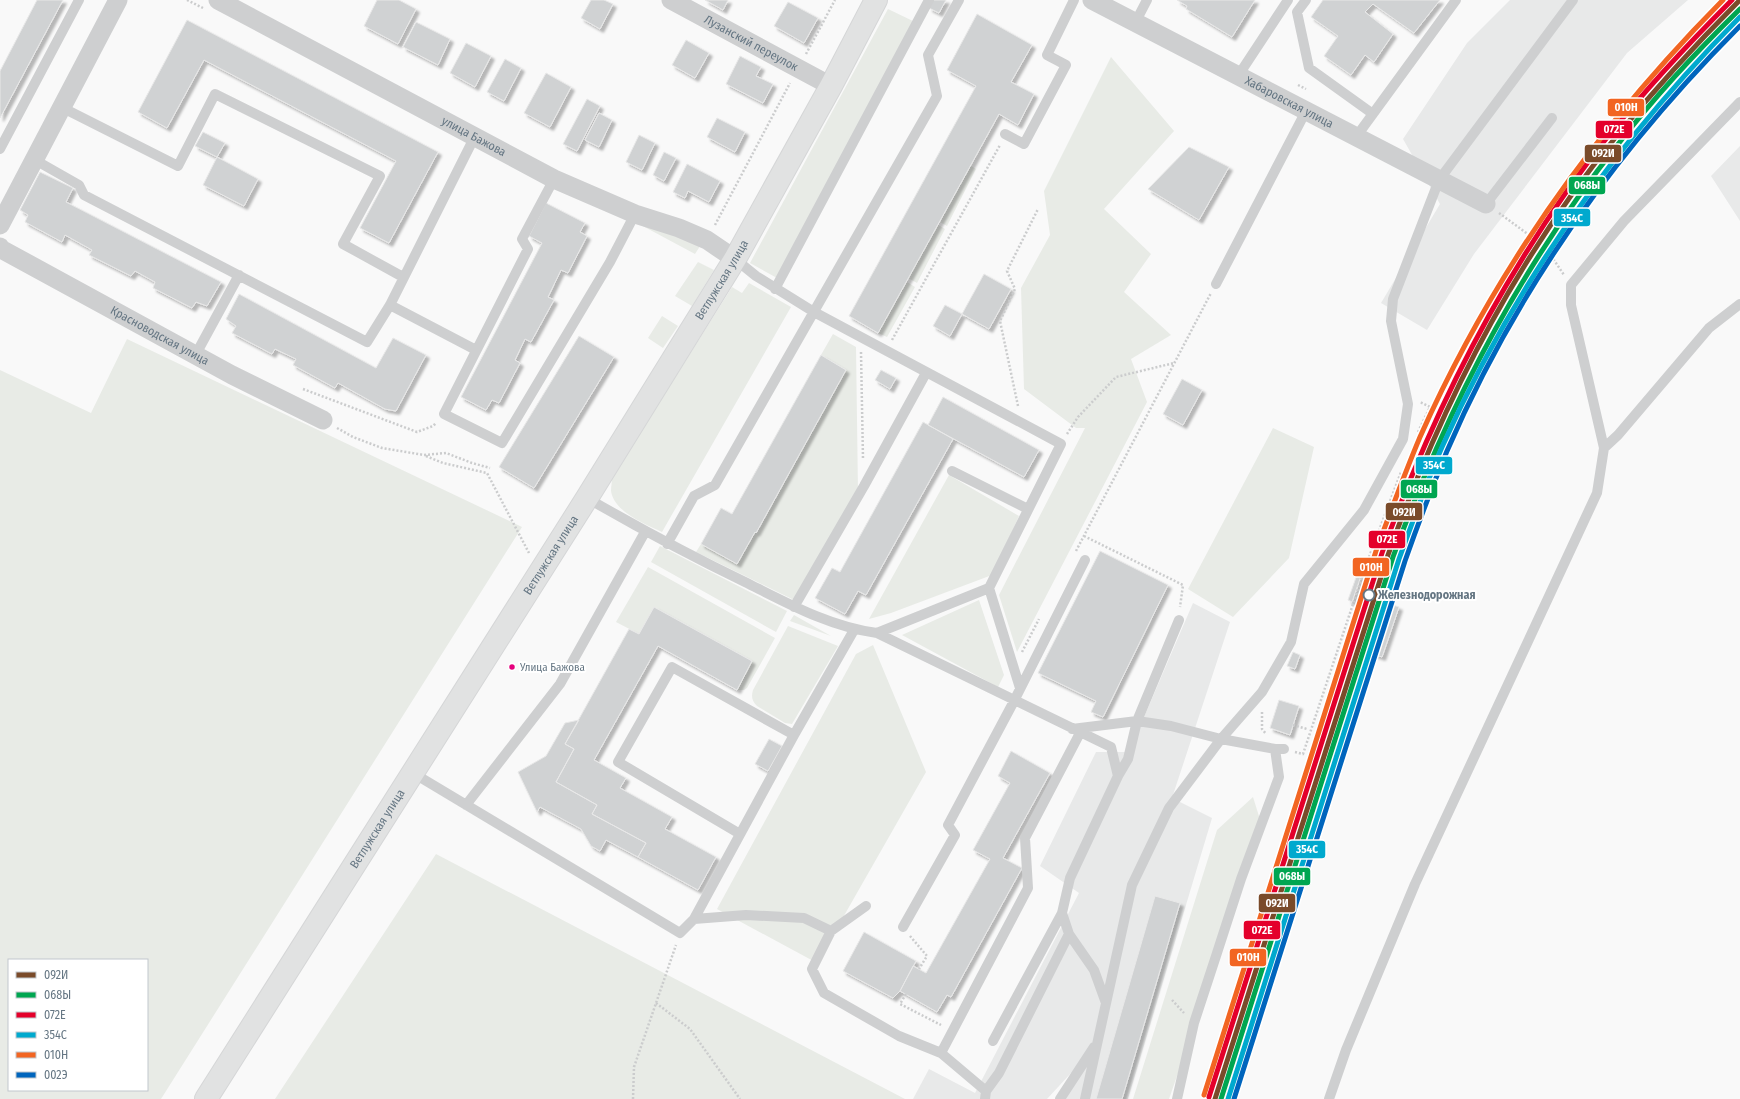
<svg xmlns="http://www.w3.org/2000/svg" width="1740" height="1099" viewBox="0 0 1740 1099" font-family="'Fira Sans Condensed',sans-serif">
<defs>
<filter id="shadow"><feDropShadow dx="3.5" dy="3.5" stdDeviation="1" flood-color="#0004"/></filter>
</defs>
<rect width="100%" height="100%" fill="#f9f9f9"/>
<path fill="#e8e9e9" d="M1510,0H1688L1627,53L1474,254L1427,330L1381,303L1440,204L1403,139L1467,43Z
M1740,146V221L1711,176Z
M1193,603L1230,622L1172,798L1212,818L1128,1099H1066L1071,1073L1047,1099H913L929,1069L975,1093L1079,893L1040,866L1096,752H1129Z"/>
<path fill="#e8ebe6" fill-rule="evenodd" d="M888,9L915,22L777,278L750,263Z
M1111,57L1174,131L1104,209L1151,254L1124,292L1171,335L1131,359L1147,402L1017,652L999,595L1085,428H1076L1024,389L1021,288L1050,235L1044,191Z
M971,166L976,169L947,226L940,222Z
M639,224L702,243L695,254Z
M938,225L945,229L917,283L908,278Z
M698,262L714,270L692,306L675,296Z
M907,282L915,287L887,337L878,333Z
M749,283L791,307L662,532C645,524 614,512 611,491C611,487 612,482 612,478L732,287L742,293Z
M662,316L678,326L663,348L648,338Z
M833,334L856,347L858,492L794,600L696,552L701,544L737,564L755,532L757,533L846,370L821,355Z
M127,339L522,527L161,1099H0V370L91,413ZM9,960H147V1090H9Z
M1273,428L1314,447L1289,558L1233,617L1188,589Z
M949,475L1019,516L992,575L891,613L869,619Z
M660,546L787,611L776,632L651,562Z
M648,567L775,638L747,688L744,690H737L752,661L654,607L639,634L616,622Z
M979,600L1004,675L998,687L902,635Z
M794,615L831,636L790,621Z
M788,626L838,646L792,724L785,723L757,706C752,701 751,697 753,690Z
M873,645L926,772L817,963L717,909L856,654Z
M1253,797L1263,829L1169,1099H1133L1217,830Z
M436,854L905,1099H275Z"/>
<path fill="#d0d2d3" stroke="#e8e8e8" filter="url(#shadow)" d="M37,0H63L0,118V71Z
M377,0H399L416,9L398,44L364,26Z
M591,0H604L613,4L600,29L581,18Z
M705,0H728L723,10Z
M933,0H946L939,13L929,8Z
M1177,0H1255L1232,37L1186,9L1187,6Z
M1323,0H1440L1414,33L1373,4L1365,12L1393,34L1374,62L1365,55L1351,75L1324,56L1338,36L1311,17Z
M788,2L818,18L804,43L774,26Z
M977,14L1032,45L1011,82L1034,94L1018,125L999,114L878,333L849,316L976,86L947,70Z
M187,20L438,152L389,243L360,228L396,161L204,60L167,128L138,112Z
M416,22L450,39L438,65L403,47Z
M686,40L709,53L695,78L672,65Z
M466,43L491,56L475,87L450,73Z
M740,56L761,67L756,76L773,84L763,103L726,84Z
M505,59L521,68L504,101L487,92Z
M546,73L571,87L550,127L524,113Z
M587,99L600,106L577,151L563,144Z
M599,113L612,120L599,147L585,140Z
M717,118L745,132L735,152L707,137Z
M203,132L225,143L217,157L195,146Z
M639,135L655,143L642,170L626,162Z
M1189,147L1229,167L1199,220L1148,189Z
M664,152L676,158L664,181L653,175Z
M217,157L258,179L244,206L203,185Z
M687,164L720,181L709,202L688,191L685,198L673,192Z
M40,172L73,188L66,202L221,282L207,306L196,302L192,308L153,288L155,282L135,271L131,276L89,255L92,250L65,235L62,242L25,222L28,215L20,210Z
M546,203L585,223L580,232L587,236L568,273L561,270L548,297L554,300L531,342L525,339L515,360L520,363L499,403L492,400L486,410L461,397L542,243L529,236Z
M984,274L1011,289L989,329L962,314Z
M239,294L376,368L393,338L426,355L396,411L385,409L338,383L335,388L293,365L296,359L275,349L272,354L232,333L236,326L226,319Z
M945,305L962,314L950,336L933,326Z
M579,336L614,357L534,488L499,467Z
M821,355L846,370L756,533L755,532L737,564L701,544L721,508L732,514Z
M881,370L896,378L890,389L875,380Z
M1182,379L1202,390L1183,425L1163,414Z
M943,397L1039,450L1024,477L928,425Z
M923,422L953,439L866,595L858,591L845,614L815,598L832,568L840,572Z
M1100,551L1168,585L1103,717L1091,712L1096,701L1038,673Z
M1359,569L1363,570L1352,602L1348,600Z
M1390,604L1399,607L1382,657L1373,654Z
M654,607L752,661L737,690L658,646L594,760L626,778L620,788L672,817L665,829L716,857L698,890L638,857L646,843L592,814L597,805L556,782L574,749L565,744L629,629L639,634Z
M1293,652L1300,655L1295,669L1287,666Z
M1279,700L1299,706L1290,735L1270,728Z
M579,720L565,744L574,749L556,782L597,805L592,814L646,843L638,857L606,840L600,851L591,846L581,829L540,807L537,812L518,772L546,756L565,723Z
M769,739L782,746L768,771L755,764Z
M1011,751L1050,773L1003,858L1022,868L951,997L947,995L937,1012L900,991L913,966L926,973L990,859L973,850L1010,783L998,776Z
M1155,896L1180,903L1122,1099H1096Z
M864,932L916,961L900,991L893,998L843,971Z"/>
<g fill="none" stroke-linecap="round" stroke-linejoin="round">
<g stroke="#d5d6d7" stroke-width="24">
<g id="secondary">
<path id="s5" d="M206,1099L587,498L735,259L831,86L876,0"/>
</g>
</g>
<path stroke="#cbcccd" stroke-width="2.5" stroke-dasharray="2 2" stroke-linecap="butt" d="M187,0L203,8
M806,54L835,0
M1298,85L1306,89
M1499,213L1540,243L1548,251L1564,275
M715,225L790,83
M892,340L1000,145
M861,352L863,459
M303,389L417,432L433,426L436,423
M1018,406L1000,321L1015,289L1007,271L1038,209
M337,428L353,437L382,448L424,455L446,453L472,463L490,468
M1418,432L1430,407L1420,402
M1067,434L1078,417L1116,377L1174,363
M426,456L443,463L487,473L529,553
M1084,536L1183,585L1180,607
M1076,551L1211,293
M1022,652L1039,619
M1262,712V729L1266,734
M1293,725L1307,729
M1295,752L1303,754L1366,565L1401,472
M910,936L927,956L919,969
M906,994L900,1004L941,1025
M1172,1000L1184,1013
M656,1003L690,1029L740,1099
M633,1099L634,1067L676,945"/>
<path stroke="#cecfd0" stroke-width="10" d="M1306,0L1297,12L1309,68L1373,114
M1135,23L1147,0
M1238,76L1288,0
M61,107L178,166L215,94L380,176L343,244L403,277
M1005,134L1024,144L1066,65L1047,55L1074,0
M1356,137L1456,0
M0,149L79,0
M35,160L79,185L84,195L367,342L390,305L471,144L473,136
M554,179L522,239L528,249L444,414L502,443L610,262L635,214
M1486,204L1552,118
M735,259L756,276L814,312L1061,444L989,588L877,633
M1216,284L1306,111
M775,289L929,0
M390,305L476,350
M196,354L239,275
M1604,448L1618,435L1709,328L1740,304
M952,471L1028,509
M587,498C639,528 691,556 745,582C787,603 830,627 877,633L1111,747L1118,776L1070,878L1062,913L993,1041
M667,544L694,496L715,485L937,96L928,55L959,0
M989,588L1020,688
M794,607L864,486L926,373
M1072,729L1137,721L1171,726L1221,739L1275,749H1284
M413,773L680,933L694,919L794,735L854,630
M1118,776L1128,759L1137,721L1179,620
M466,805L560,684L645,532
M740,834L618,762L672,667L794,735
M694,919L746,915L804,918L831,931L866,906
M903,927L955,835L948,825L1014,701L1085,560
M831,931L812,969L824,993L899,1036L941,1053L986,1091L985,1099
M1069,934L1094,970L1106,1003
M941,1053L1028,888L1025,838L1080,733
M986,1091L999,1073L1069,934L1062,913
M1060,1099L1094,1047
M1085,1099L1132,885L1169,808L1221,739L1262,692L1291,642L1304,584L1364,510L1403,439L1408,404L1391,321L1393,299L1439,180L1573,0
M1177,1099L1194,1023L1216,956L1241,879L1279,777L1275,749
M1329,1099L1346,1050L1415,884L1597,493L1604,448L1571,305V285L1624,221L1740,102"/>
<g stroke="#cecfd0" stroke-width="19">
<path id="s1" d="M218,0L554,179L635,214L679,228L707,240L735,259"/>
<path id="s2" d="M671,0L831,86"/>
<path id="s3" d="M1092,0L1486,204"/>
<path d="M0,225L118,0"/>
<path id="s4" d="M0,247L1,249L232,375L323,420"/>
</g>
<use href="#secondary" stroke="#e1e2e2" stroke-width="22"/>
<g stroke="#fff" stroke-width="8">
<path id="rail-1" d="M1215,1099L1388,555C1441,406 1514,262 1615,138C1654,90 1696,44 1740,0"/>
</g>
<g stroke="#fff" stroke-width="8">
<path id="rail-2" d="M1221,1099L1393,557C1447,408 1520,267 1619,143C1656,95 1697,51 1740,9"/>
</g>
<g stroke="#fff" stroke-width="8">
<path id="rail-3" d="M1209,1097L1382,553C1436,403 1509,261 1609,135C1647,88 1689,43 1732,0"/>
</g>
<g stroke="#fff" stroke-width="8">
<path id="rail-4" d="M1228,1099L1399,559C1413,521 1426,484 1442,447C1514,286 1616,142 1740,17"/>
</g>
<g stroke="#fff" stroke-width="8">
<path id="rail-5" d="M1204,1095L1376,551C1390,513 1404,475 1420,437C1493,273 1597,127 1723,0"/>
</g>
<g stroke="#fff" stroke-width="8">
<path id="rail-6" d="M1234,1099L1405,561C1418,524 1432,487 1447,451C1516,291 1618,148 1740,26"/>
</g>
<use href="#rail-1" stroke="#7a4b2a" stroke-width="5"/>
<use href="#rail-2" stroke="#00a651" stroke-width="5"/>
<use href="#rail-3" stroke="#e4002b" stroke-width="5"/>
<use href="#rail-4" stroke="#00a9ce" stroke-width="5"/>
<use href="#rail-5" stroke="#f26522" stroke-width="5"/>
<use href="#rail-6" stroke="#0065bd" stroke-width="5"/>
</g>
<circle fill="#fff" stroke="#657683" stroke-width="2" cx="1369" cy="595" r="5.5"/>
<circle fill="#e5007d" stroke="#fff" stroke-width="1.5" cx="512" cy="667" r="3.5"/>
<g text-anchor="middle" stroke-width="4" stroke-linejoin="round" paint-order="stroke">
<g font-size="11" fill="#657683" stroke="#fff" text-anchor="start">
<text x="520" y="671">Улица Бажова</text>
</g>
<g font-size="12" fill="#657683" stroke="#fff">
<text dy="4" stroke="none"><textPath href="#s2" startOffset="91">Лузанский переулок</textPath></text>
<text dy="4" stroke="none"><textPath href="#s3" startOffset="222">Хабаровская улица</textPath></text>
<text dy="4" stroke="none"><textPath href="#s1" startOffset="290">улица Бажова</textPath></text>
<text dy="4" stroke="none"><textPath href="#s5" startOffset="968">Ветлужская улица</textPath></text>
<text dy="4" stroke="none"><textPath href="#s4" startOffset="183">Красноводская улица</textPath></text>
<text dy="4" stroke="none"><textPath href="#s5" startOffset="644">Ветлужская улица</textPath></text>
<text dy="4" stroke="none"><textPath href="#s5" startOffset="320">Ветлужская улица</textPath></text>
</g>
<g font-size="12" font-weight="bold" fill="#657683" stroke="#fff" text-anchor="start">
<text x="1378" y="599">Железнодорожная</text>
</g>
</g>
<g stroke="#fff" stroke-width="1.5">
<rect x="1607" y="98" width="38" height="19" rx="4" fill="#f26522"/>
<rect x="1595" y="120" width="38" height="19" rx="4" fill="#e4002b"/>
<rect x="1584" y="144" width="38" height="19" rx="4" fill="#7a4b2a"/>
<rect x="1568" y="176" width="38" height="19" rx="4" fill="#00a651"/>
<rect x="1553" y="208" width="38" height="19" rx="4" fill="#00a9ce"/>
<rect x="1415" y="456" width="38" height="19" rx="4" fill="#00a9ce"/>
<rect x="1400" y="479" width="38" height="20" rx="4" fill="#00a651"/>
<rect x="1385" y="502" width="38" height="19" rx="4" fill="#7a4b2a"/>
<rect x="1368" y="530" width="38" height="19" rx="4" fill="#e4002b"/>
<rect x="1352" y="557" width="38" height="20" rx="4" fill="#f26522"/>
<rect x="1288" y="840" width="38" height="19" rx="4" fill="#00a9ce"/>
<rect x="1273" y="867" width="38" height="19" rx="4" fill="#00a651"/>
<rect x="1258" y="893" width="38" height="20" rx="4" fill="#7a4b2a"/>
<rect x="1243" y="920" width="38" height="20" rx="4" fill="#e4002b"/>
<rect x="1229" y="948" width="38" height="19" rx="4" fill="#f26522"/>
</g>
<g font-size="11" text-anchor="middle" font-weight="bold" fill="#fff">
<text x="1626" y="111">010Н</text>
<text x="1614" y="133">072Е</text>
<text x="1603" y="157">092И</text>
<text x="1587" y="189">068Ы</text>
<text x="1572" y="222">354С</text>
<text x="1434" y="469">354С</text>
<text x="1419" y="493">068Ы</text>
<text x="1404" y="516">092И</text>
<text x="1387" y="543">072Е</text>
<text x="1371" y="571">010Н</text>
<text x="1307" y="853">354С</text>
<text x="1292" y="880">068Ы</text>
<text x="1277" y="907">092И</text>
<text x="1262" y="934">072Е</text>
<text x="1248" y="961">010Н</text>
</g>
<rect x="8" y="959" width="140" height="132" fill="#ffffff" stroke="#c1c8cd"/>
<rect x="16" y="972" width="20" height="6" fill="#7a4b2a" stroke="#c1c8cd"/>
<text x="44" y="979" font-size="12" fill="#657683">092И</text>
<rect x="16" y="992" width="20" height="6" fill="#00a651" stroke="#c1c8cd"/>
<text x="44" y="999" font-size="12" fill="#657683">068Ы</text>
<rect x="16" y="1012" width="20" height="6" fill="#e4002b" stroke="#c1c8cd"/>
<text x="44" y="1019" font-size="12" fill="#657683">072Е</text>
<rect x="16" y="1032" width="20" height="6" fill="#00a9ce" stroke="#c1c8cd"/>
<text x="44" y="1039" font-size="12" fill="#657683">354С</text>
<rect x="16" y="1052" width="20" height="6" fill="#f26522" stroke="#c1c8cd"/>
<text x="44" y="1059" font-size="12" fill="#657683">010Н</text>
<rect x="16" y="1072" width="20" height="6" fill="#0065bd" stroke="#c1c8cd"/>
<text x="44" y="1079" font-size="12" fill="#657683">002Э</text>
</svg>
